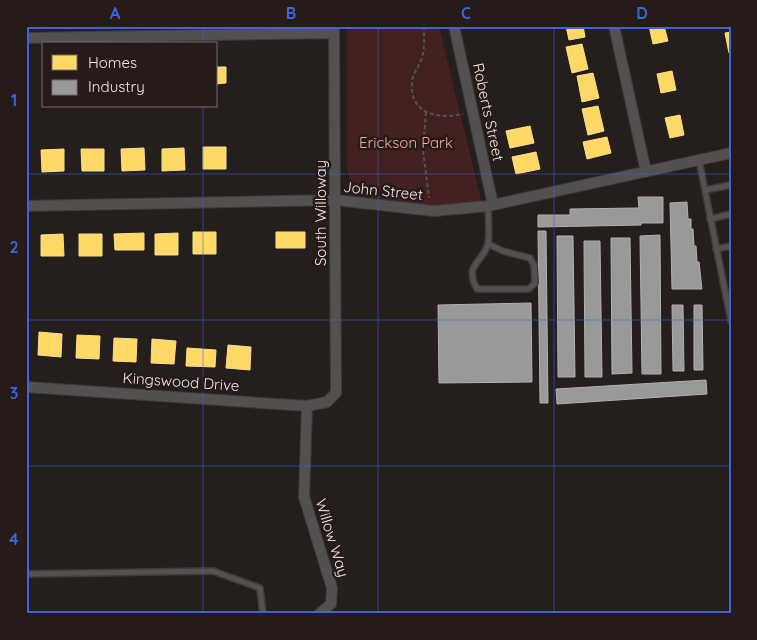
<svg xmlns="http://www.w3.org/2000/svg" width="757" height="640" viewBox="0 0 757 640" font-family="Quicksand,sans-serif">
<rect width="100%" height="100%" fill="#241e1d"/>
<path fill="#422120" d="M347,26H439L482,204L432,208L348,194L352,185L347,170Z"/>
<path fill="#ffd966" stroke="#fadd8c" d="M566,26H583L585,37L569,40Z
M649,26H664L668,41L653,44Z
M731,32V53H729L725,33Z
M582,44L588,69L572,73L566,47Z
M216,67H226V83L216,84Z
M672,71L676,90L661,93L657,74Z
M593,73L599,98L582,102L577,76Z
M598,106L604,131L588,135L582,109Z
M680,115L684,135L670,138L665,118Z
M530,126L534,143L510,148L506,131Z
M607,137L611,153L587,159L583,142Z
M203,147H226V169H203Z
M144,148L145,170L122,171L121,149Z
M184,148L185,170L162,171V149Z
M64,149V171L42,172L41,150Z
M81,149H104V171H82Z
M536,152L540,169L516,174L512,157Z
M193,232H216V254H193Z
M276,232H305V248H276Z
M144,233V250H115L114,234Z
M178,233V255H155V234Z
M63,234L64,256H41V235Z
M79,234H102V256H79Z
M39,332L62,334L61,357L38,355Z
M77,335L100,336L99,359L76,358Z
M114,338L137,339L136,362L113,361Z
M152,339L176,341L174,364L151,363Z
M228,345L251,347L250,370L226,368Z
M187,348L216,350L215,367L186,366Z"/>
<path fill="#999" stroke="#b3b0b0" d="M638,197H663V223H641V225L538,227V215H570V209L639,208Z
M687,202L688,219H691V229H693L694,246H696L697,262H699L702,289H672L670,203Z
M538,231H546L548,403H540Z
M660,235L661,374H642L640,236Z
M557,236H573L575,377H558Z
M611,238H630L632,373L612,374Z
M584,241H600L602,377H585Z
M531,303L532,382L439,383L438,305Z
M672,305H683L684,371H673Z
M694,305H702L703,370H694Z
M706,380L707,394L557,404L556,389Z"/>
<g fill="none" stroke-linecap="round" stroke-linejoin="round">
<g stroke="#403b3a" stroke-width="8">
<path id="service" d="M699,160L731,321
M705,190L731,185
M488,206C488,218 490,231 488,243C484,263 463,263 477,289H529L535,283L534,265L530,258L503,251L488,244
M710,219L731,214
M716,249L731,246
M26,574L213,571L260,588L263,614"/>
</g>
<g stroke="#403b3a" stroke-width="12">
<path id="minor" d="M454,26L493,205
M614,26L646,172
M26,38L334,33
M26,206L335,200L434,211L488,206L731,153
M26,387L307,406L327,402L336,393L334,26
M307,406L304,497L332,588L331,604L319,614"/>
</g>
<path stroke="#555252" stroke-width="2" stroke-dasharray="4 2.5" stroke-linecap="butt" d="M424,26C424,36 425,47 422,57C420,66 413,72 412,82C409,115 439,119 463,114
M426,112L423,150L429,198"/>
<use href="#service" stroke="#525050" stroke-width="5"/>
<use href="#minor" stroke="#525050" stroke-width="10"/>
</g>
<path fill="none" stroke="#3d65da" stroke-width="1" stroke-opacity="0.55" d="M203,26V44M378,26V614M554,26V614M203,106V614M26,174H731M26,320H731M26,466H731"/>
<g text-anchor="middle" stroke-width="5" stroke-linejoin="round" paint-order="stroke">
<g font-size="15" fill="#f0e7e6" stroke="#271b1a">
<text transform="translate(488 112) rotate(78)" y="5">Roberts Street</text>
<text transform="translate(383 191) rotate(6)" y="5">John Street</text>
<text transform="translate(321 213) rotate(-90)" y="5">South Willoway</text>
<text transform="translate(181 382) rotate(4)" y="5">Kingswood Drive</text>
<text transform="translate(332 538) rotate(73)" y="5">Willow Way</text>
</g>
<g font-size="15" fill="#fba8a4" stroke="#271b1a">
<text x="406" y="148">Erickson Park</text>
</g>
</g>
<rect width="757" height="640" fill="none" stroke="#271b1a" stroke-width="55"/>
<rect x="42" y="42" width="175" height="65" fill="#271b1a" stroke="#776d6c"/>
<rect x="52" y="55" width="25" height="15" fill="#ffd966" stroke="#776d6c"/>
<text x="88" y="68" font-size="15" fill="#f0e7e6">Homes</text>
<rect x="52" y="80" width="25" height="15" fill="#999999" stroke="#776d6c"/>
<text x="88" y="92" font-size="15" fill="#f0e7e6">Industry</text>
<rect x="28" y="28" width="702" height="584" fill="none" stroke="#3d65da" stroke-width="2"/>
<g font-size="16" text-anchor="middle" font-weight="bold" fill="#3d65da">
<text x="115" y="19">A</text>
<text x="291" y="19">B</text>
<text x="466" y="19">C</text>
<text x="642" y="19">D</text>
<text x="14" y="106">1</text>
<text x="14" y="253">2</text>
<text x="14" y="399">3</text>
<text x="14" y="545">4</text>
</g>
</svg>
